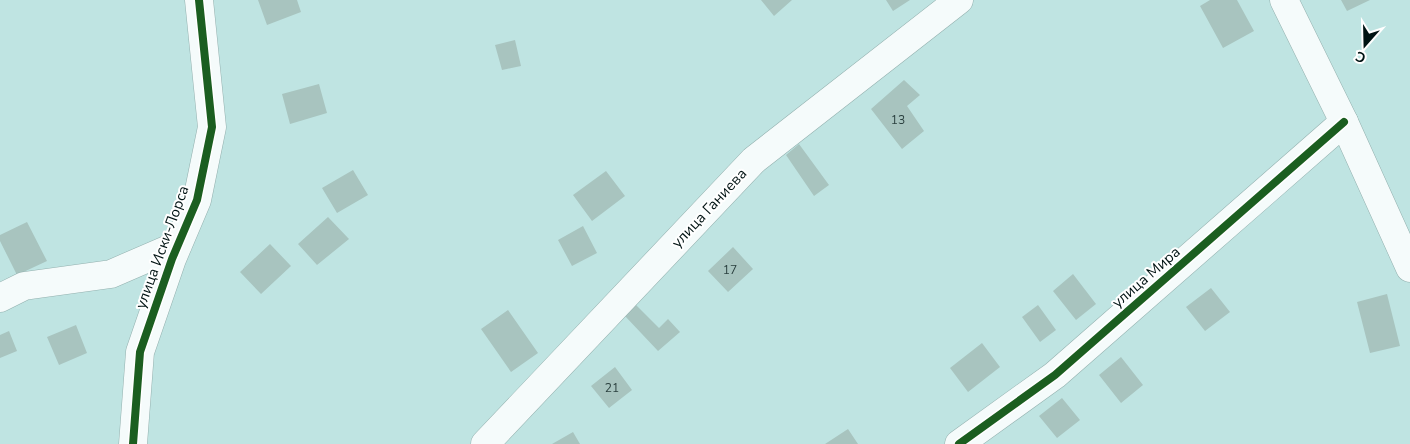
<svg xmlns="http://www.w3.org/2000/svg" width="1410" height="444" viewBox="0 0 1410 444" font-family="'Nunito Sans',sans-serif">
<rect width="100%" height="100%" fill="#bfe4e2"/>
<path fill="#a8c4bf" d="M258,0H297L301,12L267,25Z
M761,0H792L774,16Z
M886,0H910L893,11Z
M1210,0H1237L1254,31L1223,48L1200,6Z
M1341,0H1370L1347,11Z
M515,40L521,66L502,70L495,45Z
M904,80L920,95L907,106L924,131L902,149L871,109Z
M319,84L327,113L290,124L282,94Z
M799,144L829,185L814,196L786,155Z
M353,170L368,195L337,213L322,188Z
M606,171L625,196L592,221L573,195Z
M328,217L349,239L317,265L298,244Z
M27,222L47,261L17,275L0,241V235Z
M583,226L597,253L572,266L558,240Z
M270,244L291,266L261,294L240,272Z
M733,247L753,269L728,292L708,271Z
M1073,274L1096,304L1076,320L1053,291Z
M1211,288L1230,312L1205,331L1186,307Z
M1387,294L1400,346L1370,353L1357,302Z
M635,304L659,328L668,319L680,332L658,351L625,316Z
M1038,305L1056,330L1040,342L1022,317Z
M508,310L538,353L511,372L481,329Z
M76,325L87,353L59,365L47,337Z
M9,331L17,351L0,358V335Z
M982,343L1000,367L968,392L950,368Z
M1121,357L1143,385L1121,403L1099,375Z
M615,367L632,390L609,408L591,386Z
M1062,398L1080,420L1057,438L1039,416Z
M848,429L858,444H825Z
M573,432L580,444H552Z"/>
<g fill="none" stroke-linecap="round" stroke-linejoin="round">
<g stroke="#93b0ae" stroke-width="29">
<path id="minor" d="M0,298L24,286L111,274L178,245
M133,444L140,352L172,259L197,200L212,127L199,0
M959,444L1055,375L1344,122"/>
</g>
<g stroke="#93b0ae" stroke-width="29">
<path id="major" d="M1284,0L1344,122L1410,268
M485,444L754,160L959,0"/>
</g>
<use href="#minor" stroke="#f5fbfb" stroke-width="28"/>
<use href="#major" stroke="#f5fbfb" stroke-width="28"/>
<g stroke="#fff" stroke-width="11">
<path id="cycleway" d="M133,444L140,352L172,259L197,200L212,127L199,0
M959,444L1055,375L1344,122"/>
</g>
<use href="#cycleway" stroke="#1b5e20" stroke-width="8"/>
</g>
<g text-anchor="middle" stroke-width="4" stroke-linejoin="round" paint-order="stroke">
<g font-size="12" fill="#2a3f3e">
<text x="898" y="124">13</text>
<text x="730" y="274">17</text>
<text x="612" y="392">21</text>
</g>
<g font-size="15" fill="#001313" stroke="#fff">
<text transform="translate(709 208) rotate(-47)" y="5">улица Ганиева</text>
<text transform="translate(162 247) rotate(-70)" y="5">улица Иски-Лорса</text>
<text transform="translate(1146 277) rotate(-41)" y="5">улица Мира</text>
</g>
</g>
<g transform="translate(1365 45) rotate(200)" stroke="#ffffff" stroke-width="4" paint-order="stroke">
<path d="M0-4L9 19L0 12L-9 19Z" fill="#001313"/>
<text y="-8" font-size="14" font-weight="bold" text-anchor="middle" fill="#001313">С</text>
</g>
</svg>
